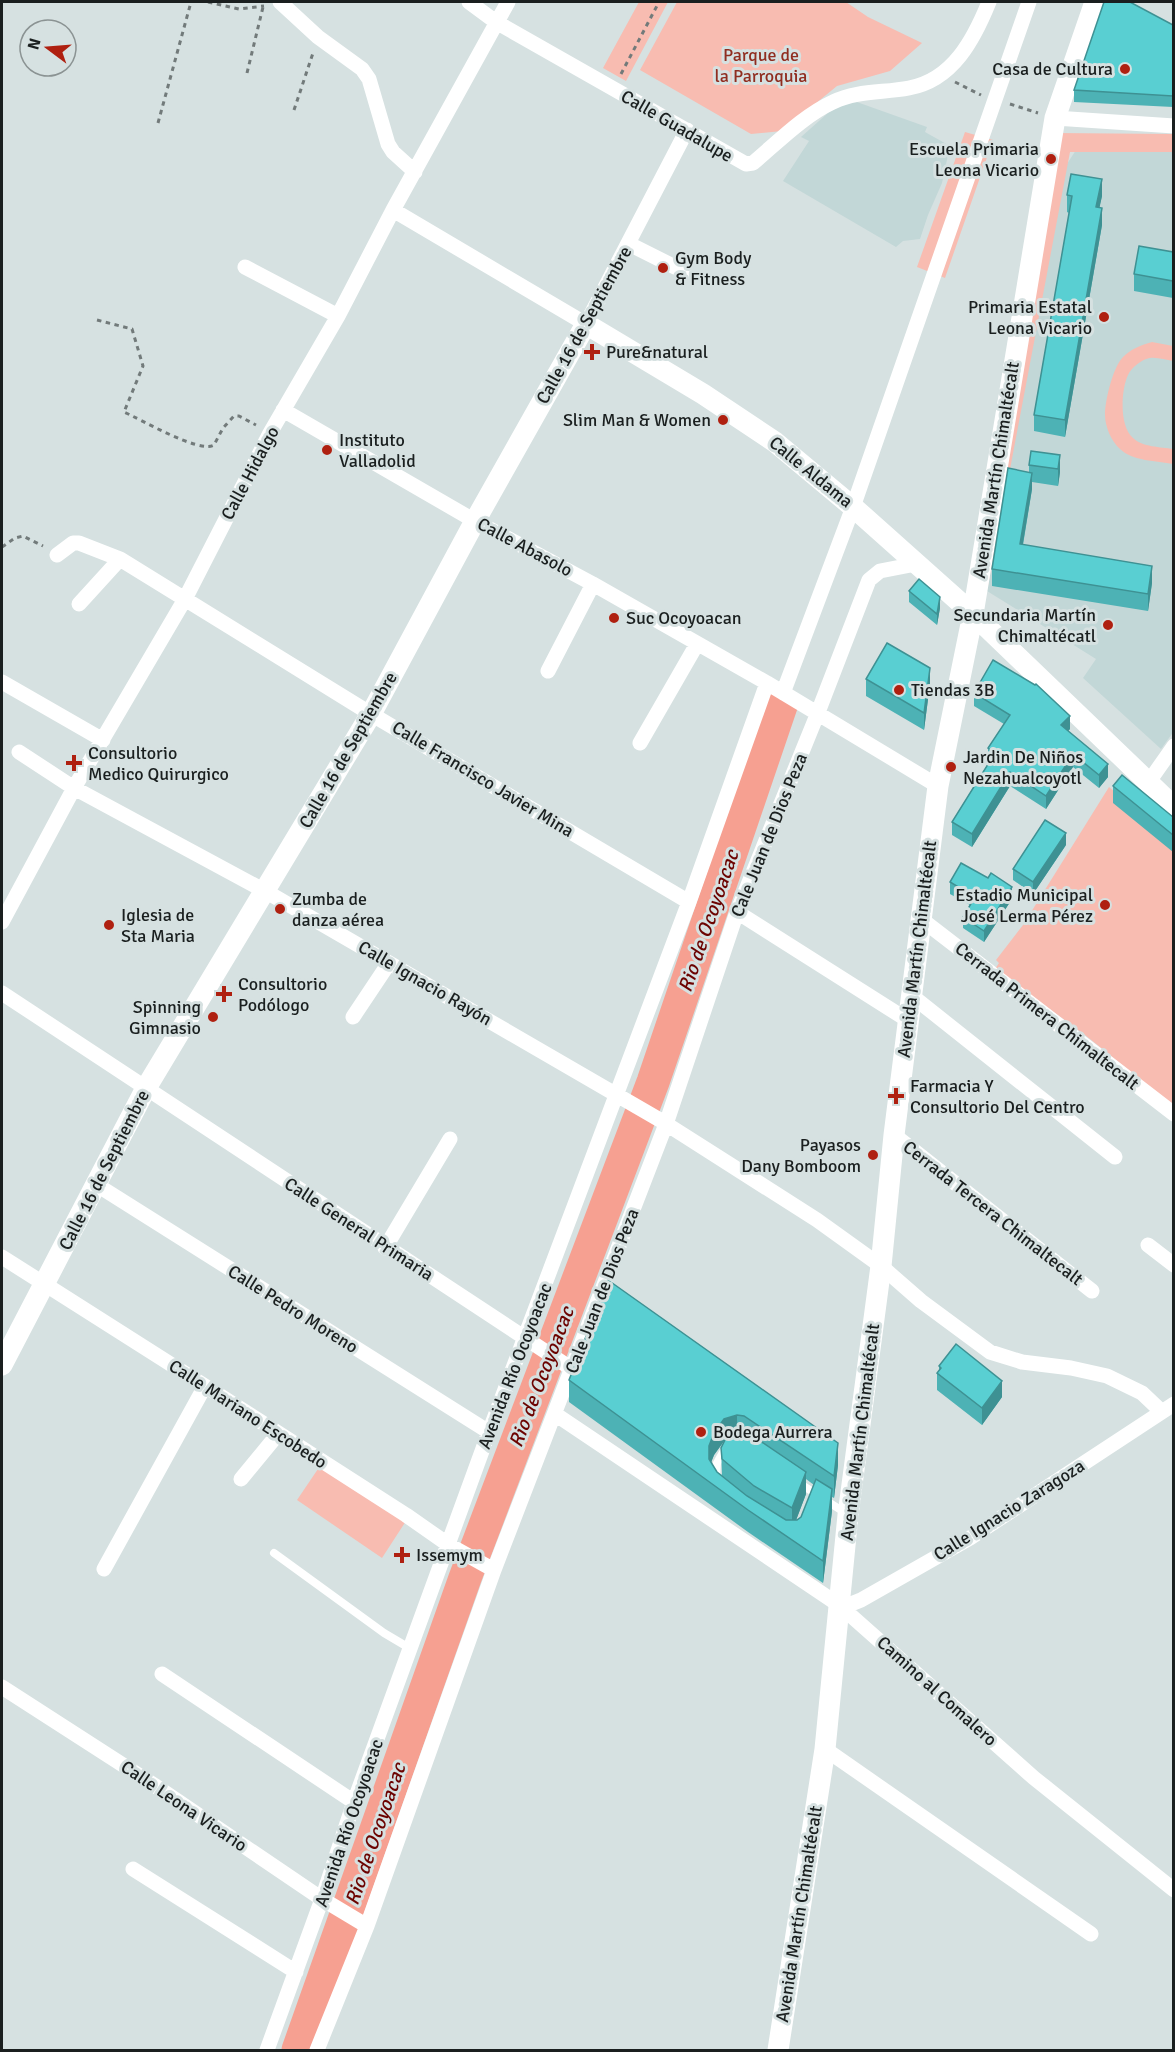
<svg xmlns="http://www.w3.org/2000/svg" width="1175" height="2052" viewBox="0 0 1175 2052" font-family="Signika,sans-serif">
<rect width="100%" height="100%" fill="#d6e1e1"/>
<path fill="#c2d7d7" d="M854,101L927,127L925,132L950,146L942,183L928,215L920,239L903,241L896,247L783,181L809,141L801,137L837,105Z
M1082,141L1173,143L1174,731L1161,749L1083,678L1096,659L987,591L1061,173Z"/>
<path fill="#f8bcb1" d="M639,2H668L626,81L603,68Z
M677,2H846L868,17L922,43L890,71L837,86L782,131L751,134L640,70Z
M965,132L993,140L945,278L917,267Z
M1055,133L1173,134V152H1070L987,591Z
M1152,342L1173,346V361C1166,360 1157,357 1150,358C1142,359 1131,368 1128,375C1121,390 1119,426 1133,438C1142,447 1161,447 1173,449V464C1157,461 1132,461 1120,449C1111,441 1105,426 1105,415C1105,400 1113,367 1123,357C1131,349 1141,345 1152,342Z
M1109,787L1173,840V1106L1085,1035L995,969L999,963L996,960L1023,925Z
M320,1466L406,1521L382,1558L297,1500Z"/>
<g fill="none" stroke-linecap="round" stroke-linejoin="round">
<path stroke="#f6a091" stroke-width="33" d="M298,2050L465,1578L653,1082L782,703"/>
<path stroke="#727a7a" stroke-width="3" stroke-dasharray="4.5 4.5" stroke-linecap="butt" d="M208,2L239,9L264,6
M247,73L263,7
M621,74L659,2
M955,82L981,95
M1010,104L1038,113
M294,110L313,53
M158,123L191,2
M97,320L132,329L143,366L124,412C140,419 200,454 214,445L223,428L234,416H239L256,425
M2,547L15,538L23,536L43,546"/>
<path stroke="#fff" stroke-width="8" d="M716,1478L717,1463L726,1447
M799,1483L847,1514
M274,1553L384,1633L411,1649"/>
<path stroke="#fff" stroke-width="15" d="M280,2L318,37L362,69L369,79L388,144L393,152L415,172
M469,2L496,22L746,164L753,163C778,142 803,116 833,102C857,90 884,93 909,88C953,80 974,39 989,2
M1055,118L1174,126
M393,210L586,324L687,130
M629,244L685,272
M245,267L338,316
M283,410L475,521L593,584L767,683L938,786
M57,555L73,543H79L120,559L371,714L689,902
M79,604L120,559
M548,671L593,584
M2,682L103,740
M783,693L853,507L1029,2
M640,743L697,644
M19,752L74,788L265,891L660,1120L817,1220L881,1266L921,1301L990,1352L1022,1362L1071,1368L1107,1376L1142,1393L1161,1411
M1148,783L1174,746
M737,912L909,1021
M921,919L1174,1114
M2,922L74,788L185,599L270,433L338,316L393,210L508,2
M2,993L572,1369
M912,996L1115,1157
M353,1017L389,963
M894,1135L1092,1291
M97,1185L489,1432
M1148,1245L1174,1265
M385,1248L450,1139
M2,1257L205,1386L406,1515L449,1545L494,1570
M555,1414L839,1605L1034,1778L1174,1890
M241,1479L278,1434
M104,1569L205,1386
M839,1605L851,1604L861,1600L970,1538L1174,1404
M162,1674L354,1802
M2,1687L154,1785L322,1899L367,1926
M825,1749L1091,1934
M133,1869L296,1972
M267,2050L322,1899L354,1802L489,1432L689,902L767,683
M317,2050L367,1926L494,1570L666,1124L737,912L817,715L869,580L880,571L916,564"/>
<path stroke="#fff" stroke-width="21" d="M2,1365L146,1088L371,714L475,521L586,324L703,394L775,442L853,507L973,614L1174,807
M778,2050L825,1749L848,1515L881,1266L894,1135L938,786L973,614L1055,118L1095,2"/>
</g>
<path fill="#4db2b5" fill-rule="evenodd" d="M1173,25V107L1074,102V90Z
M1067,195L1102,196L1099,208L1102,225L1065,437L1034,431V415L1069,213L1067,212Z
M1173,252V298L1134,291V274Z
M1060,455V472L1058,486L1032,482V489L1023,545L1152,583L1148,611L992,586V569L1029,472V465Z
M909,591L940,608L937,625L909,602Z
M866,679L930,684L924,730L866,696Z
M974,693L1070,729L1068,731L1108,777L1099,788L1073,767L1046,809L1010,786L972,847L952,835V822L989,762L988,761V748L1004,724L974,706Z
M1113,786L1173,817V852L1113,803Z
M1066,845L1033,894L1013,880V869Z
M988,878L1012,899L984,942L963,928V917L970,905L950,894V882Z
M608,1280L838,1465L834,1498L832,1497V1511L823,1583L748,1532L569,1402V1380ZM725,1440L721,1448L722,1475L717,1472L711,1462L714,1455ZM806,1479L814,1485L801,1517L796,1520L806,1494Z
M939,1366L1002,1397L982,1425L937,1390V1373L939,1371Z"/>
<path fill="#3e9193" d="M1102,179V196L1096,224V207Z
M1102,208V225L1065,437V420Z
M1060,455V472L1058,486V469Z
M1032,473V489L1020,561V544Z
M1152,566V583L1148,611V594Z
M940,597V608L937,625V614Z
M930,668V684L924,730V713Z
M1070,716V729L1061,738V725Z
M1073,754V767L1046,809V796Z
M1108,764V777L1099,788V775Z
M1010,772V786L972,847V834Z
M1066,833V845L1033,894V882Z
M1012,887V899L984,942V931Z
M1002,1381V1397L982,1425V1408Z
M737,1415V1437L724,1441L714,1455L709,1468V1446L714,1433L724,1419Z
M838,1443V1465L834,1498V1476Z
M806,1472V1494L792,1531V1508Z
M832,1489V1511L823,1583V1561Z"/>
<path fill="#59cfd2" stroke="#3e9193" stroke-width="1.5" d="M1104,2H1130L1173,25V96L1074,90Z
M1071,174L1102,179L1096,207L1102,208L1065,420L1034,415L1072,196L1067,195Z
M1139,246L1173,252V281L1134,274Z
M1031,451L1060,455L1058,469L1029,465Z
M1008,468L1032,473L1020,544L1152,566L1148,594L992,569Z
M919,579L940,597L937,614L909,591Z
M887,643L930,668L924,713L866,679Z
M993,660L1035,685L1036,684L1070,716L1061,725L1108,764L1099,775L1073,754L1046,796L1010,772L972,834L952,822L995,753L988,748L1010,715L974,693Z
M1122,775L1173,817V835L1113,786Z
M1045,820L1066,833L1033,882L1013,869Z
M961,863L988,878L991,873L1012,887L984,931L963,917L975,897L950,882Z
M608,1280L838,1443L834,1476L744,1416L737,1415L724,1419L714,1433L709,1446V1459L717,1472L747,1496L786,1520H797L801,1517L816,1479L832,1489L823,1561L748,1510L569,1380Z
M956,1344L1002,1381L982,1408L937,1373L941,1368L939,1366Z
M731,1428H741L806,1472L792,1508L754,1486L722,1459L721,1448Z"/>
<g fill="#af2010" stroke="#d6e1e1" stroke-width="2">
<circle cx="1125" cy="69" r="6"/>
<circle cx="1051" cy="159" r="6"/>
<circle cx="663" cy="268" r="6"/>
<circle cx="1104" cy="317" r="6"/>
<path d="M589 343h6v6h6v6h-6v6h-6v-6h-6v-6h6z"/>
<circle cx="723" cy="420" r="6"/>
<circle cx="327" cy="450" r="6"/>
<circle cx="614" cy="618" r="6"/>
<circle cx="1108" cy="625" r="6"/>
<circle cx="899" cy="690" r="6"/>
<path d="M71 754h6v6h6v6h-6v6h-6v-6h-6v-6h6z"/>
<circle cx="951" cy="767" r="6"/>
<circle cx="1105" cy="905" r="6"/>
<circle cx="280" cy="909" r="6"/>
<circle cx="109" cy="925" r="6"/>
<path d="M221 985h6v6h6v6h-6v6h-6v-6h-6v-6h6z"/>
<circle cx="213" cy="1017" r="6"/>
<path d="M893 1087h6v6h6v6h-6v6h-6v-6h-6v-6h6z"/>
<circle cx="873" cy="1155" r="6"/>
<circle cx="701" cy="1432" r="6"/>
<path d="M399 1546h6v6h6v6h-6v6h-6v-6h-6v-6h6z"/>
</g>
<g text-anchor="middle" stroke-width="6" stroke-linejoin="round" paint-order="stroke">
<g font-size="18" fill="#902d20" stroke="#d6e1e1">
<text x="761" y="61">Parque de<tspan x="761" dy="21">la Parroquia</tspan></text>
</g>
<g font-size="18" fill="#1a1f1f" stroke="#d6e1e1" text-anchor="start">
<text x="1113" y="75" text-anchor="end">Casa de Cultura</text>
<text x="1039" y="155" text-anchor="end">Escuela Primaria<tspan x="1039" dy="21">Leona Vicario</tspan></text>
<text x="675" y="264">Gym Body<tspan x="675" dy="21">&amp; Fitness</tspan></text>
<text x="1092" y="313" text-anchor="end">Primaria Estatal<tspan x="1092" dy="21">Leona Vicario</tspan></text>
<text x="606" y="358">Pure&amp;natural</text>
<text x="711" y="426" text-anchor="end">Slim Man &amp; Women</text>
<text x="339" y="446">Instituto<tspan x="339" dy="21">Valladolid</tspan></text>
<text x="1096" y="621" text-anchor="end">Secundaria Martín<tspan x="1096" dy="21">Chimaltécatl</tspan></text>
<text x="626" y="624">Suc Ocoyoacan</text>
<text x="911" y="696">Tiendas 3B</text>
<text x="88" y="759">Consultorio<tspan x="88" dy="21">Medico Quirurgico</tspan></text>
<text x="963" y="763">Jardin De Niños<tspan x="963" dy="21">Nezahualcoyotl</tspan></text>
<text x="1093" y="901" text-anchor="end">Estadio Municipal<tspan x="1093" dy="21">José Lerma Pérez</tspan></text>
<text x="292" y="905">Zumba de<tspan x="292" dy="21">danza aérea</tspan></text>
<text x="121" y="921">Iglesia de<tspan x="121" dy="21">Sta Maria</tspan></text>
<text x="238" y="990">Consultorio<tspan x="238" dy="21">Podólogo</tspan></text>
<text x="201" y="1013" text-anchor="end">Spinning<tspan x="201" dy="21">Gimnasio</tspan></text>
<text x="910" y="1092">Farmacia Y<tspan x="910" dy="21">Consultorio Del Centro</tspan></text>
<text x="861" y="1151" text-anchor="end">Payasos<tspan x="861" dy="21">Dany Bomboom</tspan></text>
<text x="713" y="1438">Bodega Aurrera</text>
<text x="416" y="1561">Issemym</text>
</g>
<g font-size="18" fill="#1a1f1f" stroke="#d6e1e1">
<text transform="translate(677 126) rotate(30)" y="6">Calle Guadalupe</text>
<text transform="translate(584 325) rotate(-61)" y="6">Calle 16 de Septiembre</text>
<text transform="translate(996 470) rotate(-81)" y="6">Avenida Martín Chimaltécalt</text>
<text transform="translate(811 472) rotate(39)" y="6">Calle Aldama</text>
<text transform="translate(250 473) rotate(-62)" y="6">Calle Hidalgo</text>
<text transform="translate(525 547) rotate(28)" y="6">Calle Abasolo</text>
<text transform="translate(348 750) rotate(-60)" y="6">Calle 16 de Septiembre</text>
<text transform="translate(483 779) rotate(31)" y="6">Calle Francisco Javier Mina</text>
<text transform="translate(769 835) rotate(-68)" y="6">Cale Juan de Dios Peza</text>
<text transform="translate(917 949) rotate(-83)" y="6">Avenida Martín Chimaltécalt</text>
<text transform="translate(425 983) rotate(30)" y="6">Calle Ignacio Rayón</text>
<text transform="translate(1047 1016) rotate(38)" y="6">Cerrada Primera Chimaltecalt</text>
<text transform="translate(104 1170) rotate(-63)" y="6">Calle 16 de Septiembre</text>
<text transform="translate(993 1213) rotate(38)" y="6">Cerrada Tercera Chimaltecalt</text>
<text transform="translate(359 1229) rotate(33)" y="6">Calle General Primaria</text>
<text transform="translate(602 1291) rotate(-69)" y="6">Cale Juan de Dios Peza</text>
<text transform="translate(293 1309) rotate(32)" y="6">Calle Pedro Moreno</text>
<text transform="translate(515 1366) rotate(-69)" y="6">Avenida Río Ocoyoacac</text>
<text transform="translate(248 1414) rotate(33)" y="6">Calle Mariano Escobedo</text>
<text transform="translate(860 1432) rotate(-83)" y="6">Avenida Martín Chimaltécalt</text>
<text transform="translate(1009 1510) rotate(-32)" y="6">Calle Ignacio Zaragoza</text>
<text transform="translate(937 1691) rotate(42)" y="6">Camino al Comalero</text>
<text transform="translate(184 1806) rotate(34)" y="6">Calle Leona Vicario</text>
<text transform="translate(349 1823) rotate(-71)" y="6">Avenida Río Ocoyoacac</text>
<text transform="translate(799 1914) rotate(-81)" y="6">Avenida Martín Chimaltécalt</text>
</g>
<g font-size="20" font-style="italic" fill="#6c0300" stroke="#d6e1e1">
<text transform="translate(708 921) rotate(-71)" y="7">Rio de Ocoyoacac</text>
<text transform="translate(541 1377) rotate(-69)" y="7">Rio de Ocoyoacac</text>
<text transform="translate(375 1834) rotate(-71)" y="7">Rio de Ocoyoacac</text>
</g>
</g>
<rect width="1175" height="2052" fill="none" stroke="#1a1f1f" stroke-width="6"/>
<g transform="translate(48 48) rotate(286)"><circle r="28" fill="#d6e1e1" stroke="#8b9393" stroke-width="1.5"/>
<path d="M0-4.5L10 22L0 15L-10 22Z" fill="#af2010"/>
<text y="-9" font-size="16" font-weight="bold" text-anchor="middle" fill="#1a1f1f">N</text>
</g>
</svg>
